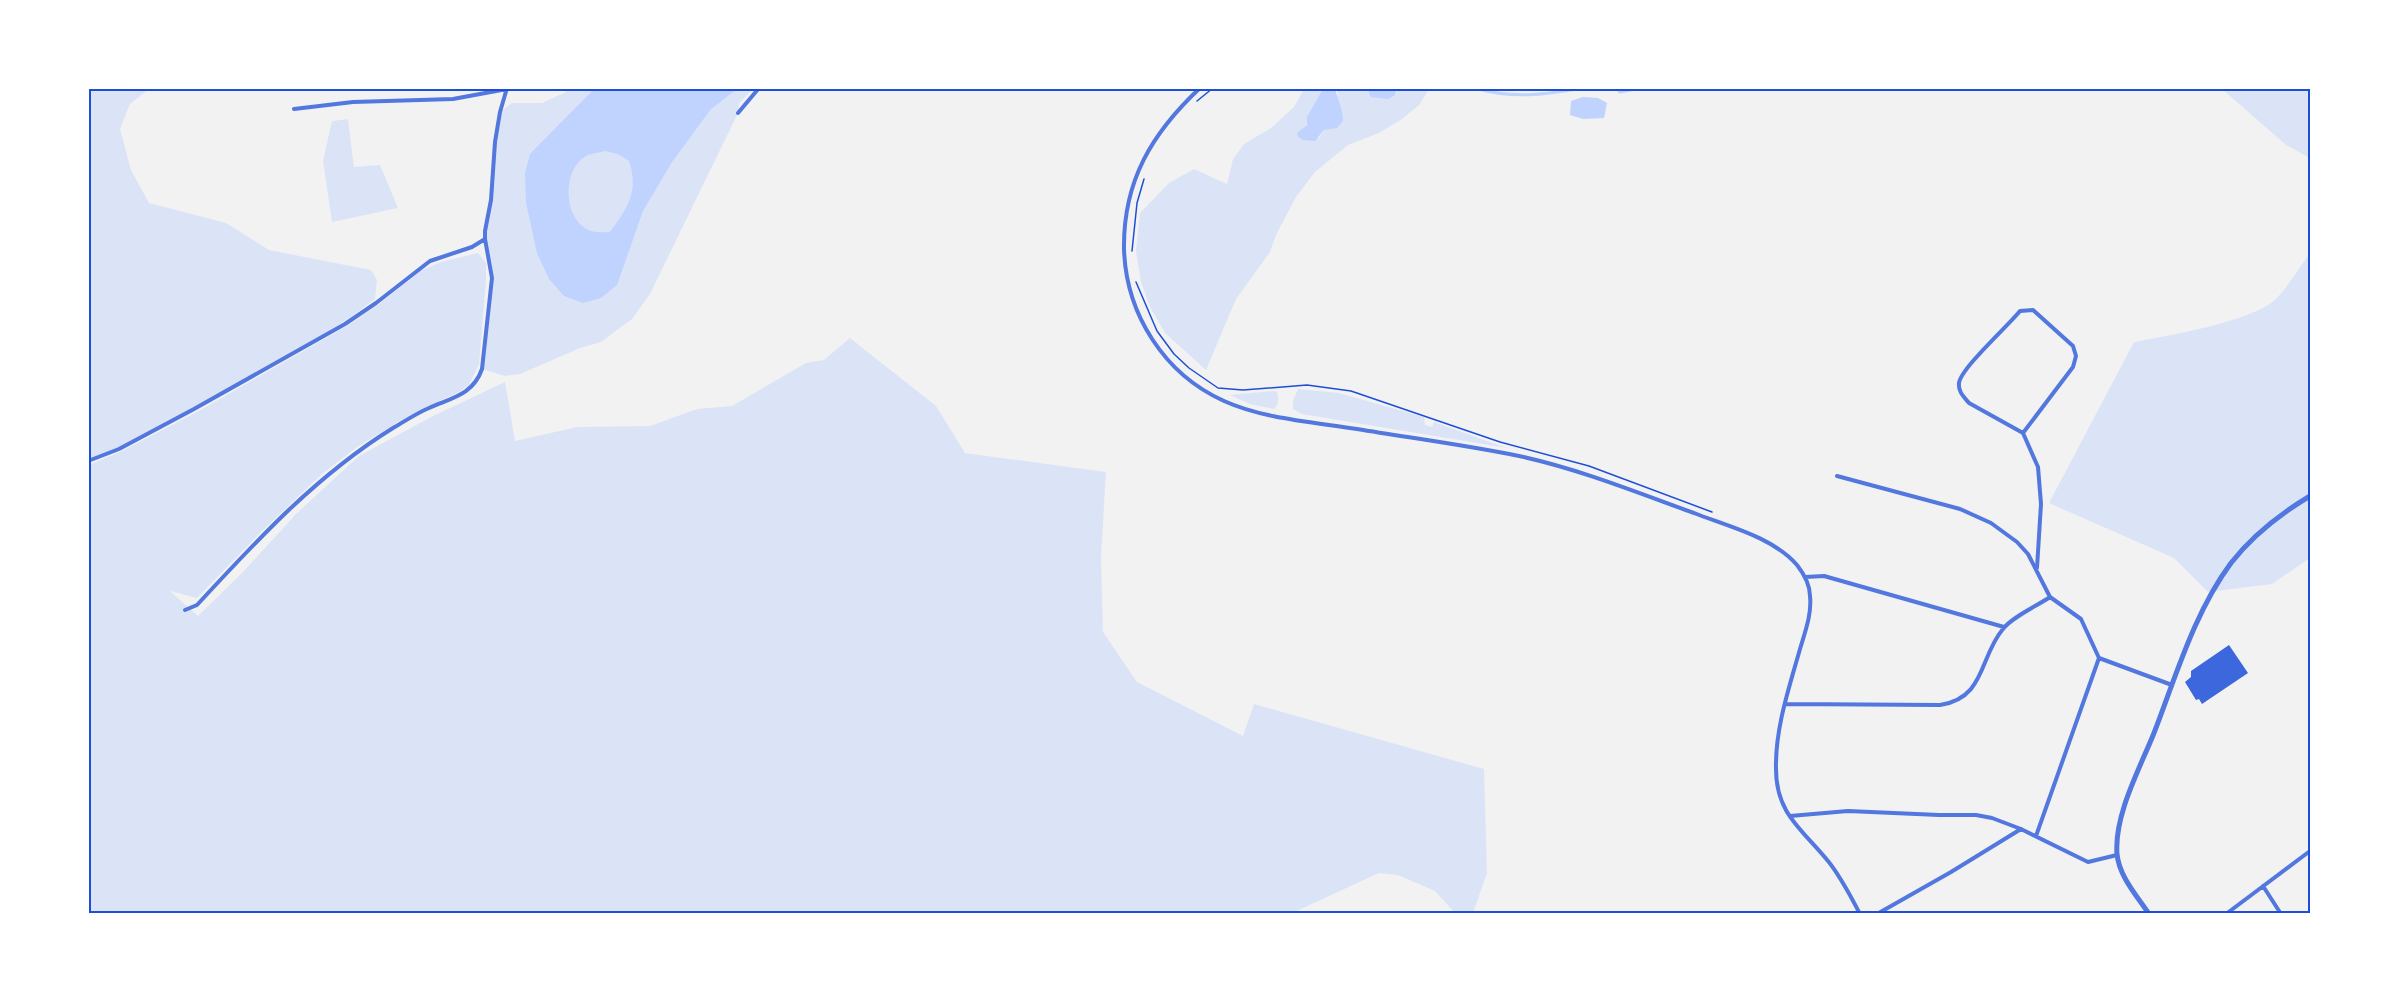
<svg xmlns="http://www.w3.org/2000/svg" width="2399" height="1002" viewBox="0 0 2399 1002" font-family="'Sofia Sans Condensed',sans-serif">
<rect width="100%" height="100%" fill="#f2f2f2"/>
<path fill="#dbe4f7" d="M89,89H149L130,104L120,129L131,170L149,203L226,223L269,250L371,270L377,280L375,299C338,328 296,350 255,374C201,406 147,437 89,461Z
M565,89H753L739,103L738,113L650,294L632,319L601,342L580,348L520,374L505,376L482,369L492,278L485,239L500,112L512,103H542L566,92Z
M1304,89H1324L1304,129L1319,138L1324,130L1330,127L1338,93L1335,89H1367L1368,93L1395,95L1396,89H1429L1419,105L1402,119L1379,133L1348,145L1315,172L1296,197L1276,235L1270,252L1236,299L1206,370L1165,333L1150,307L1141,282L1136,251L1140,213L1169,183L1194,169L1227,184L1233,159L1244,144L1271,128L1294,107Z
M2222,89H2310V162L2308,157L2286,145Z
M348,119L354,167L380,165L398,208L332,222L323,161L332,121Z
M478,253L486,263V281L479,364L469,385L459,392L410,415L357,447L322,474L263,530L197,598L170,591L198,616L242,573L297,513L359,456L431,417L505,382L515,441L577,427L650,426L697,409L732,406L806,363L824,360L850,338L936,406L965,453L1106,472L1101,557L1103,632L1137,682L1243,736L1254,704L1484,769L1487,873L1473,913H1455L1435,891L1398,875L1379,873L1290,914H89V465L122,451L197,412L347,326L378,305L422,270L441,262Z
M2310,253V558L2272,584L2208,592L2174,558L2049,503L2134,342C2167,336 2255,321 2277,298C2289,285 2299,268 2310,253Z
M1298,389L1339,393L1424,417L1425,425L1432,427L1434,422L1507,448L1302,414L1293,409V401Z
M1273,391L1277,392C1279,399 1279,404 1274,409L1250,404L1230,395Z"/>
<path fill="#bfd3fe" fill-rule="evenodd" d="M595,88L737,89L711,109L672,162L643,211L617,285L601,298L583,303L564,296L549,279L537,253L526,203L525,173L530,154ZM605,151L618,154L629,161C639,192 628,207 610,232C605,232 597,233 591,231C562,221 562,169 586,156C591,153 599,153 605,151Z
M1323,89H1335L1342,111L1343,121L1337,128L1324,130L1315,141L1303,140L1298,137L1297,133L1307,125V117Z
M1367,89H1396L1395,95L1388,99L1371,97Z
M1583,97L1598,98L1607,103L1604,118L1583,119L1570,115L1571,101Z"/>
<g fill="none" stroke-linecap="round" stroke-linejoin="round">
<path stroke="#bfd3fe" stroke-width="3" d="M1475,88C1512,99 1544,95 1582,88
M1616,88L1620,92L1641,88"/>
</g>
<path fill="#3d67dc" d="M2229,645L2248,673L2202,704L2199,699L2196,700L2185,682L2191,677V671Z"/>
<g fill="none" stroke-linecap="round" stroke-linejoin="round">
<path stroke="#1d4ed8" stroke-width="1.5" d="M1197,101L1213,88
M1132,251L1137,203L1144,179
M1136,282L1157,331L1174,354L1189,368L1218,388L1243,390L1307,385L1351,391L1500,442L1589,466L1712,512"/>
<path stroke="#5277de" stroke-width="4" d="M1200,88C1152,133 1123,181 1124,249C1126,314 1164,374 1224,401C1264,419 1313,422 1357,429C1411,438 1465,445 1519,456C1579,469 1636,492 1694,513C1727,526 1773,537 1797,565C1804,574 1810,584 1810,596C1812,614 1805,632 1800,649C1789,688 1775,729 1776,769C1776,814 1802,829 1828,861C1841,877 1850,895 1860,914
M294,109L353,102L453,99L507,89
M738,113L759,88
M2023,433L2073,367L2076,356L2073,346L2033,310L2020,311C2008,326 1961,368 1959,383C1958,392 1964,397 1969,403L2023,433L2038,467L2041,504L2037,568
M88,461L119,449L194,409L345,324L376,303L430,261L472,247L485,239
M1837,476L1960,509L1991,523L2017,542L2028,554L2050,597L2081,619L2099,658
M1805,577L1824,576L2004,627
M185,610L197,605C257,540 317,475 393,428C405,421 417,413 429,408C451,398 473,395 482,369L492,278L485,239V231L491,200L495,142L500,112L507,88
M2099,658L2172,685
M1785,704L1940,705C1986,698 1979,657 2003,629C2012,617 2037,606 2050,597
M1790,816L1848,811L1939,815H1976L1992,818L2021,829L2088,862L2117,855
M2036,836L2099,658
M2263,886L2281,914
M1877,914L1951,872L2021,829
M2226,914L2310,851"/>
<path stroke="#5277de" stroke-width="5" d="M2149,914C2137,896 2119,876 2117,854C2114,815 2140,768 2154,733C2176,676 2194,613 2231,563C2253,535 2280,514 2310,496"/>
</g>
<rect width="2399" height="1002" fill="none" stroke="#ffffff" stroke-width="180"/>
<rect x="90" y="90" width="2219" height="822" fill="none" stroke="#1d4ed8" stroke-width="2"/>
</svg>
